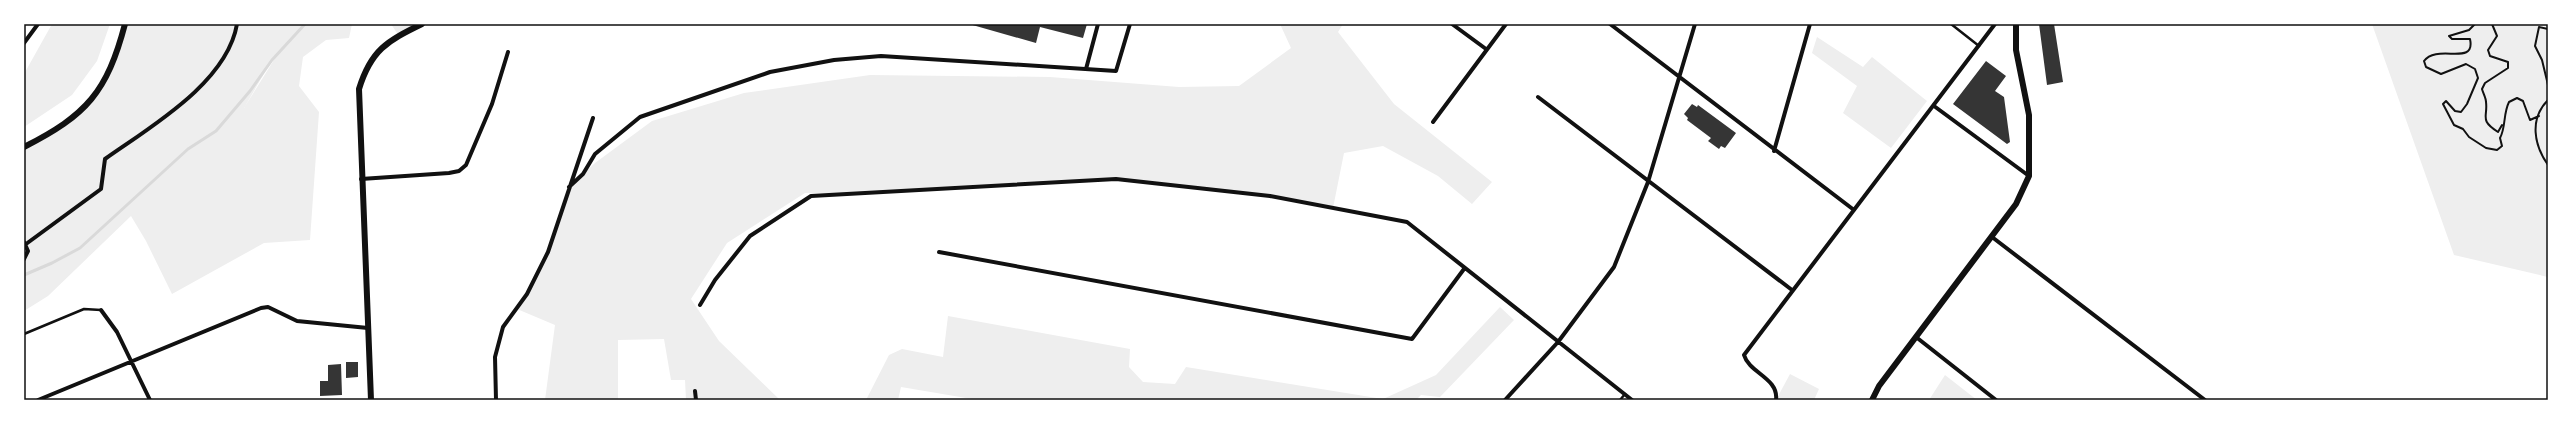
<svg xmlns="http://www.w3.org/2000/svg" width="2572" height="424" viewBox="0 0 2572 424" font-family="Signika,sans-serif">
<rect width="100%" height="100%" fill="#fff"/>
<path fill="#eee" fill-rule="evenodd" d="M52,24H110L97,61L72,95L24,127V74Z
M125,24H352L349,38L326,40L303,57L299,86L319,112L310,240L264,243L172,294L146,241L131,216L48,296L24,311V147L70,120L102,86ZM276,55H277L244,108L272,60Z
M391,24H422L399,36Z
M1280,24H1343L1338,32L1394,104L1492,182L1472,204L1438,176L1383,146L1344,153L1333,208L1270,196L1116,179L852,193H805L727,243L691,299L719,341L780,400H686L685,380H671L664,339L618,340V400H545L555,325L517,309L548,252L569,187L595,163L652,121L744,93L870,75L1050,77L1179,87L1239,86L1291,48Z
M2372,24H2548V277L2454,255Z
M1817,37L1863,67L1872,57L1927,101L1891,148L1843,113L1857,86L1812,53Z
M1500,307L1514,320L1440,397L1421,395L1416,400H978L901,387L898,400H866L889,355L902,349L943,357L948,316L1130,349L1129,367L1143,382L1175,384L1186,367L1383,399L1436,375Z
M1790,374L1819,389L1814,400H1776Z
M1945,375L1977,400H1929Z"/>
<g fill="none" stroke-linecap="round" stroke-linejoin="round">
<path stroke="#d9d9d9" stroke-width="3" d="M24,275L52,263L80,248L188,149L216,131L250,91L272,60L305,24"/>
</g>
<path fill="#353535" d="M969,24H1087L1083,38L1040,27L1036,43Z
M2039,24H2054L2063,82L2047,85Z
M1986,61L2006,76L1995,91L2004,97L2010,142L2007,144L1953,104Z
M1692,104L1697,107L1698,105L1736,133L1725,148L1721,146L1719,149L1708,141L1711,138L1687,120L1688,118L1684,114Z
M346,362H358V377L346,378Z
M341,364L342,395L320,396V381H328V365Z"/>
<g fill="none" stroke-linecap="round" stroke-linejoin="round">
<path stroke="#111" stroke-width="2" d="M2475,24L2469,30L2449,36L2452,39H2470C2476,67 2437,43 2424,61L2426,67L2441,74L2466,64L2475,69L2478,78L2467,104L2461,112L2455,111L2446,101L2443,104L2454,125L2463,129L2469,137L2486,148L2497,150L2502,146L2500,138C2506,127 2503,114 2509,102L2517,98L2523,101L2530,120L2539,116
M2492,24L2497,36L2488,50L2490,56L2508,62V68L2485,83L2482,89C2483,93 2486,98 2486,102C2488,117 2479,120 2498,132L2502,125
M2548,29L2539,27L2535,46L2542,60L2548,85
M2548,100C2529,119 2534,145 2548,165"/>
<path stroke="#111" stroke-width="2.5" d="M1951,24L1979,46
M24,334L84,309L101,310
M1620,400L1625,394"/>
<path stroke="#111" stroke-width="4" d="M1452,24L1486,49
M1610,24L1854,210
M24,43L38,24
M1086,69L1098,24
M1538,97L1792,290
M1934,106L2029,176
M1433,122L1506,24
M1774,151L1810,24
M361,179L449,173L459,171L466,165L492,104L508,52
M569,187L583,174L595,154L640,117L770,72L834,60L881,56L1116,71L1130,24
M1992,237L2205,400
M24,242L28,251L24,259
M26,244L101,189L105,159C150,127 227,83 237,24
M939,252L1412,339L1464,269
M700,305L715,280L750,236L811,196L1116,179L1270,196L1407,222L1632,400
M101,310L117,332L150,400
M1916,337L1996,400
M695,391L696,400
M38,400L261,308L268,307L297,321L368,328
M496,400L495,357L503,327L527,294L548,252L593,118
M1505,400L1558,342L1614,267L1648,182L1695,24
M1776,400C1779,378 1749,373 1744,355L1995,24"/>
<path stroke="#111" stroke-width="6" d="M24,147C87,115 107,92 125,24
M371,400L359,89C371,50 387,41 422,24
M1872,400L1879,386L2016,204L2029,176V115L2016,50V24"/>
</g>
<rect width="2572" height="424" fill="none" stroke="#ffffff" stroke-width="50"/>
<rect x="25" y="25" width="2522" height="374" fill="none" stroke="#111" stroke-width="1.5"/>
</svg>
